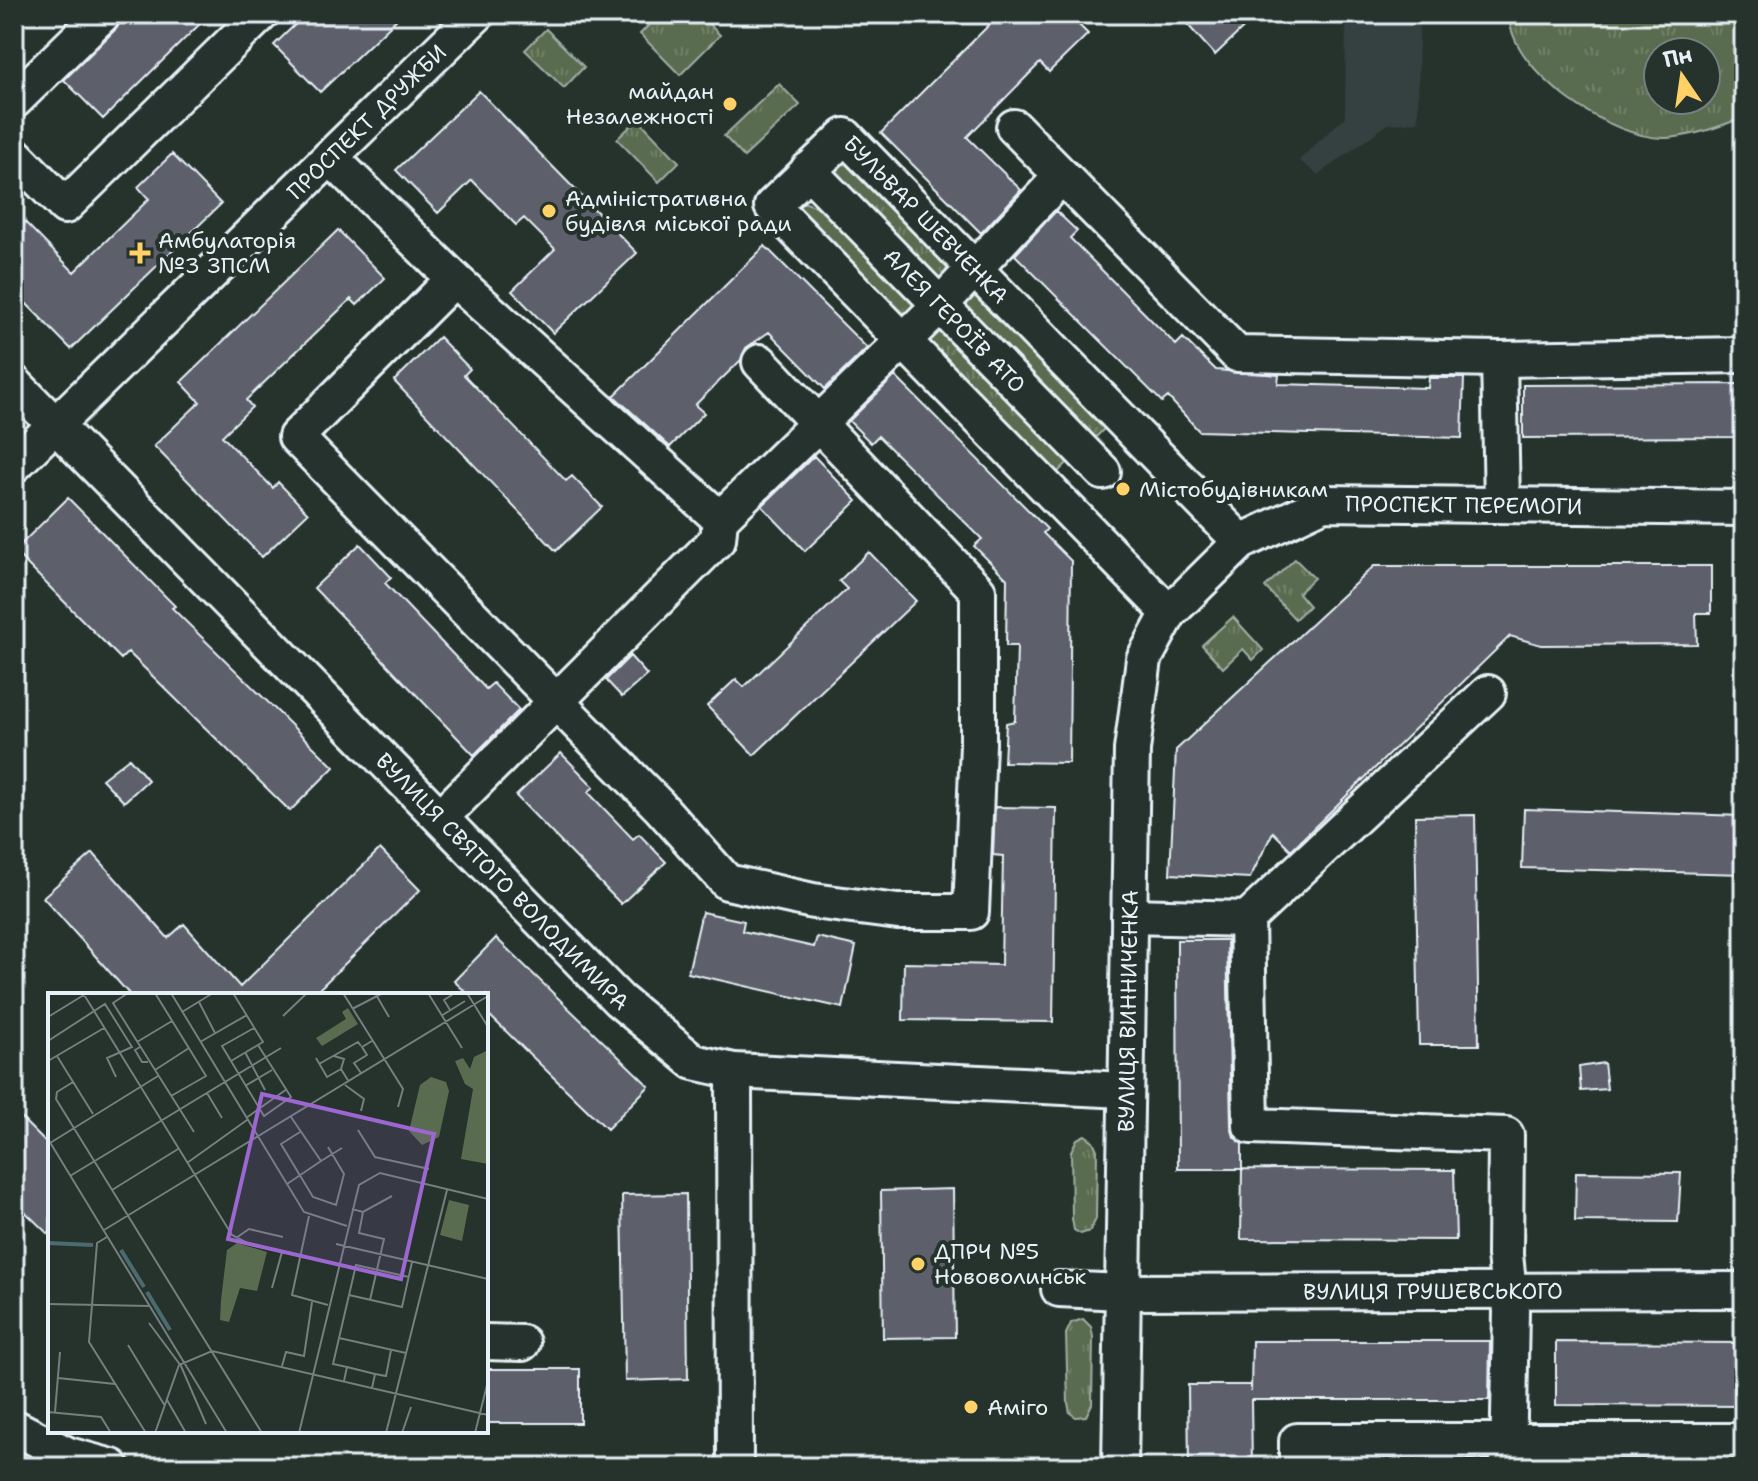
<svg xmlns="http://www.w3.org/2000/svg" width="1758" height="1481" viewBox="0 0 1758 1481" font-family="'Shantell Sans',sans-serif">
<defs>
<pattern id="grass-tufts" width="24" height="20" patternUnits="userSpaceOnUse" patternTransform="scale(2)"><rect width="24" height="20" fill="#5a6c4f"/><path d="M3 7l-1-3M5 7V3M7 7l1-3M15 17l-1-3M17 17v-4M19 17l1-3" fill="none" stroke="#728169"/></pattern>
</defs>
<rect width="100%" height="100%" fill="#26332d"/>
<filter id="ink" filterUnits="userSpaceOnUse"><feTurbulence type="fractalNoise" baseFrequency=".0125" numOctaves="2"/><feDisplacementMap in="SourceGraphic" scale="16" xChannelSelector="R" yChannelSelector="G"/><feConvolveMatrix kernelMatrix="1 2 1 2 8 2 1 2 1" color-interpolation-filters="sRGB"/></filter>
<g filter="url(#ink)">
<path fill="#364040" d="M1346,14H1419L1418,122L1388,124L1318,175L1299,160L1345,117Z"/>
<path fill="url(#grass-tufts)" stroke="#a1aea4" stroke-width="2" fill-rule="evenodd" d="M660,14H699L720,35L680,75L640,34Z
M1509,14H1744V117C1719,127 1694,136 1667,138C1613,141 1509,71 1509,14ZM1706,52V100H1658V52Z
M546,29L584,67L564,88L525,50Z
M779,84L800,105L744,157L724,136Z
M638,119L679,162L659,182L617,139Z
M841,150L957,268L939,286L823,168Z
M791,198L833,212L921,302L902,320L787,202Z
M976,285L1111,422L1094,439L959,302Z
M937,320L1073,457L1056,474L920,337Z
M1295,559L1314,578L1298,593L1309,606L1295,619L1265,587Z
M1233,617L1263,650L1253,660L1243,649L1223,668L1202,645Z
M1085,1135L1093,1141L1097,1150L1096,1219L1090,1231L1081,1234L1074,1230L1072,1219L1071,1151L1077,1139Z
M1083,1319L1091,1327L1093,1337L1092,1404L1086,1416L1076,1417L1070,1413L1068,1403L1066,1334L1071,1323Z"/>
<path fill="#5d5e6b" stroke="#e8f1f8" stroke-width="2" d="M123,14H210L103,119L64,80L117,28Z
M306,14H402L320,92L274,45Z
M1000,14H1068L1088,34L1049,72L1040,63L967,137L1021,190L981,233L881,133Z
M1178,14H1258L1215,55Z
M479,91L637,253L553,333L512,291L555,249L524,218L516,225L472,180L438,213L396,170Z
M172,154L221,204L71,349L14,291V211L74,272L149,199L138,187Z
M1056,211L1077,231L1070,238L1176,345L1183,338L1216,370L1279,375L1278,384L1428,388L1429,378H1464L1462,438L1199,431L1168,397L1162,402L1015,255Z
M338,230L385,278L357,305L351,299L246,400L252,407L222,436L273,488L278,482L308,513L262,557L154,446L200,402L181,382Z
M765,246L867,348L825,389L769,332L746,348L741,360L695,405L704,413L670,447L614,396Z
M439,337L470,369L464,375L566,481L572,476L602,507L556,551L394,381Z
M895,376L1047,529L1043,533L1071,561L1069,763L1004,762L1006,723L1015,721L1017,646H1006L1007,579L974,546L982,539L878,436L871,443L849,421Z
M1744,384V437L1523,438V385Z
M814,456L857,501L805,551L762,506Z
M68,498L175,606L172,608L334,767L290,811L128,652L121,659L14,551Z
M360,544L391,577L385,583L486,689L493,683L519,710L474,755L314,588Z
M869,552L916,601L754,755L707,706L736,679L744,687L847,589L839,581Z
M1374,566H1711V613H1696L1697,644L1541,645L1510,636L1291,850L1273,832L1250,878L1170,874L1176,750Z
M630,656L647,675L622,697L606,680Z
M561,753L594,787L588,792L633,839L639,834L666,862L621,904L516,796Z
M129,758L148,780L124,802L102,779Z
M995,807L1056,808L1053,1022L903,1020L904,963L1001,965L1003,856L993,855Z
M1524,809L1744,816V874L1522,868Z
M1475,815L1479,1045H1419L1415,816Z
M380,849L420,890L313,995H130L43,897L93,853L168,938L184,924L240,987Z
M702,912L744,921L742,931L814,947L817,937L856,946L843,1008L688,973Z
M496,938L649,1086L607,1129L486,1012V995H469L454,981Z
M1177,940H1227L1231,1126L1234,1137L1242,1144V1169H1178Z
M1604,1063L1607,1089L1581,1091L1579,1067Z
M14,1111L50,1147V1236L14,1201Z
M1242,1169L1454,1170L1456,1240L1241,1239Z
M1576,1172L1681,1173L1678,1222L1575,1221Z
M953,1189L955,1337L883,1338L881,1191Z
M686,1194L688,1379L625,1381L622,1195Z
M1252,1341H1490L1489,1400H1251L1252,1467H1189L1188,1385H1251V1392Z
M1556,1342L1744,1343V1406L1556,1405Z
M486,1369H580V1423H486Z"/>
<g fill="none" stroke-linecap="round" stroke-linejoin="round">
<g stroke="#e8f1f8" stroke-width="40">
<g id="minor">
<path d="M14,101L103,14"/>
<path d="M1014,127L1237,354L1499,359L1744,355"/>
<path d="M14,154L65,206L261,14"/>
<path d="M330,157L454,279L720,519L718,539L441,817"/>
<path id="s1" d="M808,170L1103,472"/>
<path d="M454,279L296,437L659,806L727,882L813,901L898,912H971L978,744V591L760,362"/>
<path d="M1499,359L1502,503"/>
<path id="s2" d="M14,383L619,1000L694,1062L734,1071L1125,1090"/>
<path id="s3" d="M14,465L477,14"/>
<path d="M720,519L939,306L1062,176"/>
<path id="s4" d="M1169,613L772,206L845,136L1241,542"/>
<path d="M1129,916L1247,919L1488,693"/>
<path d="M1247,919L1251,1126L1506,1135L1505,1255L1511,1311L1508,1467"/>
<path d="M734,1071L735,1467"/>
<path id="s5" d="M1059,1289L1122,1292L1744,1290"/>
<path d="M486,1342L522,1343"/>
<path d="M14,1427L68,1455L112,1467"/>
<path id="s6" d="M1120,1467L1132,750L1144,659L1169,613L1241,542L1324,503L1744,508"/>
<path d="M1297,1467V1441H1744"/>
</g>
</g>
<use href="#minor" stroke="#26332d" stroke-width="34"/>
</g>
</g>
<g fill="#ffd166" stroke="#26332d" stroke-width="3">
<circle cx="730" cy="104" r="8"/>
<circle cx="549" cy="211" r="8"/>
<path d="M136 241h8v8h8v8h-8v8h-8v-8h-8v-8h8z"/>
<circle cx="1123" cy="489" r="8"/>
<circle cx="918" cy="1264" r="8"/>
<circle cx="971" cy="1407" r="8"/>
</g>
<g text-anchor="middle" stroke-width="8" stroke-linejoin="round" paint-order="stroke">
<g font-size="22" fill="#e8f1f8" stroke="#26332d" text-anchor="start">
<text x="714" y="99" text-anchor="end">майдан<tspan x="714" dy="25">Незалежності</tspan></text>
<text x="565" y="206">Адміністративна<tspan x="565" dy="25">будівля міської ради</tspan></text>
<text x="158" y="248">Амбулаторія<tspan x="158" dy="25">№3 ЗПСМ</tspan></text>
<text x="1139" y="497">Містобудівникам</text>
<text x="934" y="1259">ДПРЧ №5<tspan x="934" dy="25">Нововолинськ</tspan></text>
<text x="987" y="1415">Аміго</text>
</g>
<g font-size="22" fill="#e8f1f8" stroke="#26332d">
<text dy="8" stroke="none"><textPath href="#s3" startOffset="492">ПРОСПЕКТ ДРУЖБИ</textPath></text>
<text dy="8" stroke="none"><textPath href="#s4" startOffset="786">БУЛЬВАР ШЕВЧЕНКА</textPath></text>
<text dy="8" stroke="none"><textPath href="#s1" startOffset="210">АЛЕЯ ГЕРОЇВ АТО</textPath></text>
<text dy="8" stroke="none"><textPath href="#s6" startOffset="1194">ПРОСПЕКТ ПЕРЕМОГИ</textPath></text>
<text dy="8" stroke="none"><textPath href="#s2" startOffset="698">ВУЛИЦЯ СВЯТОГО ВОЛОДИМИРА</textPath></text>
<text dy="8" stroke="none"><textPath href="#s6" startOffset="456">ВУЛИЦЯ ВИННИЧЕНКА</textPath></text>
<text dy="8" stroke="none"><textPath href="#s5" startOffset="374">ВУЛИЦЯ ГРУШЕВСЬКОГО</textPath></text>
</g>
</g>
<g transform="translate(48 993)">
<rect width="440" height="440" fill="#26332d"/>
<path d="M300,15L310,31L274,53L268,45L298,26L294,19ZM383,84L398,89L401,98L391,144L374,152L361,138L372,92Z" fill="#5a6c4f"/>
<path d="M440,57V171L413,166L425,96L417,91L407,68L415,65L422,76L426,64Z" fill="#5a6c4f"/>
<path d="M401,207L421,212L414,248L392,242ZM189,250L219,259L209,298L192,295L181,329L172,327L173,307L179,257Z" fill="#5a6c4f"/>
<path fill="none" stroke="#4a6b70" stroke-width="4" d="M0,250L45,252M73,257L96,294M99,299L122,337"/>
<path fill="none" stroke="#747f7e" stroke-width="2" d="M35,0L184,242L203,252L290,271M80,0L65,10L146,139M107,0L158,83L123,103M123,0L256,219L299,233M295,0L355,96L350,114M327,0L341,24M380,0L414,55M419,0L440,34M151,9L167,40M304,16L335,0M402,17L396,7L407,0M134,19L165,0M235,23L259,0M393,23L417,8M0,24L39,0M206,35L174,53L216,123L243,104L210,52M0,48L57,11L84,54L59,65L68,84M89,49L124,28M152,49L199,22M92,54L87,57L94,69H100M197,59L217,97M9,63L45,121M286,63L296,66L293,76L301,89M268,65L279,84L293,76M0,68L56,35M183,68L215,49L185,0M271,71L310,49L313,53M107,77L141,55M313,80L306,70L319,62L314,54L324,48M25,89L9,99L8,106L214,440M297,92L316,106L313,118M197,93L224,77M159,100L174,125M198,125L239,96M310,137L327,164L381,176M252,139L233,151L265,204L288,212L296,181L280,154M0,146L179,440M2,150L110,83M273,168L294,155M139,170L199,127M22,183L233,55M239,191L273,168L243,124M64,197L130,156M304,216L315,219L344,203M315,219L311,240L336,246L322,307M261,223L244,302L280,312M56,237L440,3M59,244L49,250L41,349L98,440M188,245L201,236L235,244M288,251L440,286M224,295L234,259M301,302L354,314L364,269M0,311L102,313M101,330L133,373L158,431M291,345L358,360M80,352L117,413M234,373L238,359L256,363L264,309M299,374L327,381M10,385L67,391M296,388L299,374L285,371L308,272L361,284M324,395L327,381L338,383L343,357M119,407L138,440M0,419L53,424L63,440M7,419L12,359M107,440L131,372L164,358L440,422M251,440L311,192L332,180L440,206M338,440L399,197M354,440L363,414M427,440L440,388"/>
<path fill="#9c67d0" fill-opacity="0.15" stroke="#9c67d0" stroke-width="4" d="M214,101L386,141L353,286L180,246Z"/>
<rect width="440" height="440" fill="none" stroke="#e8f1f8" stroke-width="4"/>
</g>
<rect width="1758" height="1481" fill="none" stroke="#26332d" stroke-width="48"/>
<rect x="24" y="24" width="1710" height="1433" fill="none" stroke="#e8f1f8" stroke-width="3" filter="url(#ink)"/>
<g transform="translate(1682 76) rotate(347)"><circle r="38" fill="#26332d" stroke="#747f7e" stroke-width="2"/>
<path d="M0-6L14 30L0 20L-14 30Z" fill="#ffd166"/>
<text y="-12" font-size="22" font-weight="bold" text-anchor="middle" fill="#e8f1f8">Пн</text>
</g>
</svg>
